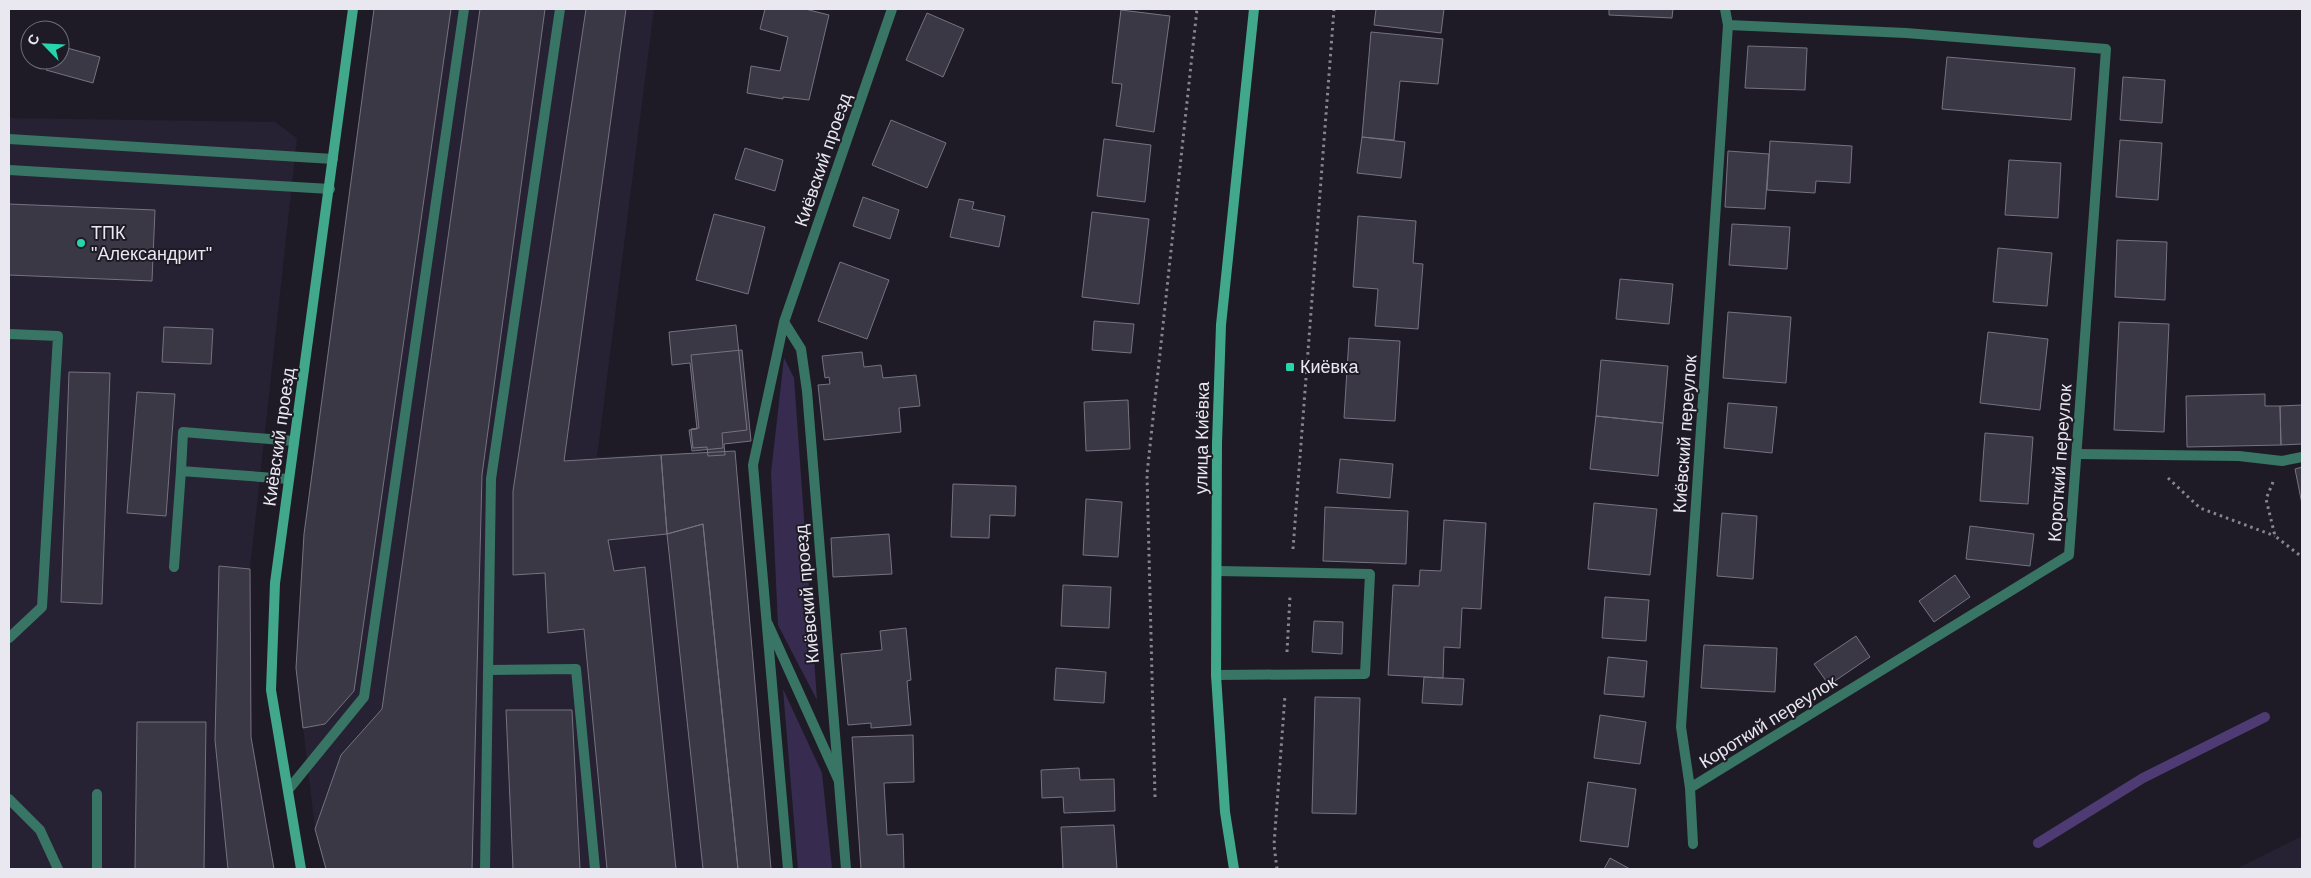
<svg xmlns="http://www.w3.org/2000/svg" width="2311" height="878" viewBox="0 0 2311 878" font-family="Arial,sans-serif">
<rect width="100%" height="100%" fill="#1e1b27"/>
<path fill="#262133" d="M374,9H654L597,457L735,451L771,869H326L315,829L296,668L304,534Z
M9,118L275,122L297,138L250,569L251,737L274,869H9Z
M2302,836V869H2236Z"/>
<path fill="#372c4f" d="M784,358L794,378L817,700L778,625L771,473Z
M783,689L822,773L832,869H798Z"/>
<g fill="none" stroke-linecap="round" stroke-linejoin="round">
<path stroke="#4e3b73" stroke-width="10" d="M2038,843L2143,778L2265,717"/>
</g>
<path fill="#3b3845" stroke="#767281" d="M374,9H451L354,691L325,724L303,728L296,668L304,534Z
M480,9H545L482,475L472,869H326L315,829L341,755L382,709Z
M586,9H626L564,461L661,455L667,534L608,540L614,571L645,567L676,869H607L584,629L548,633L545,573L513,575V491Z
M765,9H805L829,15L809,100L783,97V99L747,93L751,66L780,71L788,37L760,29Z
M1376,9H1444L1441,33L1374,25Z
M1609,9H1673L1672,18L1609,15Z
M1121,10L1170,16L1154,132L1116,126L1122,84L1112,83Z
M927,13L964,29L943,77L906,60Z
M1371,32L1443,39L1438,84L1400,81L1394,140L1362,137Z
M60,46L100,57L93,83L46,70L49,60H60Z
M1748,46L1807,48L1805,90L1745,88Z
M1947,57L2075,68L2071,120L1942,109Z
M2123,77L2165,80L2162,123L2120,120Z
M891,120L946,143L927,188L872,165Z
M1362,137L1405,142L1401,178L1357,173Z
M1104,139L1151,145L1145,202L1097,196Z
M2120,140L2162,143L2158,200L2116,197Z
M1770,141L1852,146L1850,183L1816,181L1815,193L1767,190Z
M745,148L783,160L775,191L735,179Z
M1728,151L1769,154L1765,209L1725,207Z
M2009,160L2061,163L2058,218L2005,215Z
M863,197L899,210L890,239L853,226Z
M959,199L974,202L972,209L1005,216L999,247L950,237Z
M9,204L155,210L152,281L9,275Z
M1092,212L1149,219L1139,304L1082,297Z
M714,214L765,227L748,294L696,280Z
M1358,216L1416,221L1413,263L1423,264L1418,329L1375,326L1378,289L1353,287Z
M1732,224L1790,227L1787,269L1729,265Z
M2117,240L2167,242L2165,300L2115,297Z
M1998,248L2052,253L2047,306L1993,302Z
M840,262L889,280L867,339L818,321Z
M1620,279L1673,284L1669,324L1616,319Z
M1728,312L1791,317L1786,383L1723,378Z
M1094,321L1134,324L1131,353L1092,350Z
M2119,322L2169,324L2164,432L2114,430Z
M736,325L747,430L722,433L723,448L692,451L689,430L697,429L690,363L672,365L669,332Z
M164,327L213,329L211,364L162,362Z
M1988,332L2048,339L2040,410L1980,403Z
M1349,338L1400,341L1395,421L1344,418Z
M742,350L751,441L724,444L725,455L708,456L707,447L693,448L691,429L699,428L691,355Z
M862,352L864,367L881,365L883,378L916,375L920,406L899,408L901,432L824,440L818,385L830,384L829,377L825,378L822,356Z
M1601,360L1668,366L1663,423L1596,416Z
M69,372L110,373L102,604L61,602Z
M137,392L175,394L166,516L127,513Z
M2265,394V406H2280L2281,445L2187,447L2186,396Z
M1128,400L1130,449L1086,451L1084,402Z
M1728,403L1777,407L1772,453L1724,448Z
M2302,405V444L2281,445L2280,406Z
M1596,416L1663,423L1658,476L1590,469Z
M1985,433L2033,437L2028,504L1980,501Z
M735,451L771,869H738L703,524L667,534L661,455Z
M1340,459L1393,464L1390,498L1337,493Z
M2302,467V504L2295,469Z
M953,484L1016,486L1015,516L990,515L989,538L951,537Z
M1086,499L1122,502L1118,557L1083,555Z
M1594,503L1657,509L1650,575L1588,569Z
M1325,507L1408,511L1406,564L1323,561Z
M1722,513L1757,516L1753,579L1717,576Z
M1444,520L1486,523L1481,609L1462,608L1460,648L1444,647L1443,678L1388,675L1393,585L1419,586L1420,570L1441,571Z
M703,524L738,869H703L667,534Z
M1970,526L2034,534L2030,566L1966,559Z
M889,534L892,574L833,577L831,538Z
M219,566L250,569L251,737L274,869H228L215,740Z
M1955,575L1970,597L1934,622L1919,601Z
M1063,585L1111,587L1109,628L1061,626Z
M1605,597L1649,600L1646,641L1602,638Z
M1314,621L1343,622L1342,654L1312,652Z
M906,628L911,680L907,681L911,725L871,728V723L848,725L841,654L882,650L880,631Z
M1856,636L1870,657L1829,685L1814,664Z
M1704,645L1777,648L1775,692L1701,688Z
M1608,657L1647,661L1644,697L1604,694Z
M1056,668L1106,672L1104,703L1054,700Z
M1424,677L1464,679L1462,705L1422,703Z
M1315,697L1360,698L1356,814L1312,813Z
M506,710H572L580,869H513Z
M1600,715L1646,722L1640,764L1594,758Z
M137,722H206L204,869H135Z
M913,735L914,782L884,783L887,835L903,834L904,869H861L852,737Z
M1079,768L1080,780L1114,779L1115,811L1064,813L1063,797L1042,798L1041,770Z
M1588,782L1636,789L1628,847L1580,841Z
M1114,825L1117,869H1063L1061,827Z
M1610,858L1630,869H1604Z"/>
<g fill="none" stroke-linecap="round" stroke-linejoin="round">
<path stroke="#87858f" stroke-width="3" stroke-dasharray="2.5 4" stroke-linecap="butt" d="M2168,478L2200,508L2275,536
M2273,482L2266,499L2275,536L2302,557
M1293,549L1334,9
M1287,652L1290,596
M1155,797L1147,474L1197,9
M1277,869L1274,845L1285,695"/>
<path stroke="#397564" stroke-width="10" d="M9,139L333,159
M9,170L330,189
M9,334L58,336L42,607L9,638
M2077,454L2239,456L2282,461L2302,457
M181,471L183,432L294,441
M174,567L181,471L289,479
M768,624L838,779
M488,670L576,669L595,869
M1216,675L1365,674L1370,574L1217,571
M288,790L364,697L464,9
M9,799L40,830L58,869
M97,869V794
M485,869L491,479L560,9"/>
<path stroke="#397564" stroke-width="10" d="M784,322L801,349L807,391L846,869
M1690,788L2069,555L2106,49L1906,33L1728,25
M1693,844L1690,788L1681,727L1728,25L1725,9
M788,869L753,465L784,322L892,9"/>
<path stroke="#41a88c" stroke-width="10" d="M301,869L271,690L275,583L353,9
M1234,869L1225,812L1216,675L1217,443L1221,325L1254,9"/>
</g>
<g fill="#27d5ad" stroke="#1e1b27" stroke-width="2">
<circle cx="81" cy="243" r="5"/>
<rect x="1285" y="362" width="10" height="10" rx="2.5"/>
</g>
<g text-anchor="middle" stroke-width="4" stroke-linejoin="round" paint-order="stroke">
<g font-size="18" fill="#e9e7ef" stroke="#1e1b27">
<text transform="translate(823 160) rotate(-71)" y="6">Киёвский проезд</text>
<text transform="translate(1685 434) rotate(-86)" y="6">Киёвский переулок</text>
<text transform="translate(279 437) rotate(-82)" y="6">Киёвский проезд</text>
<text transform="translate(1202 438) rotate(-89)" y="6">улица Киёвка</text>
<text transform="translate(2060 463) rotate(-86)" y="6">Короткий переулок</text>
<text transform="translate(807 594) rotate(-95)" y="6">Киёвский проезд</text>
<text transform="translate(1768 722) rotate(-32)" y="6">Короткий переулок</text>
</g>
<g font-size="18" fill="#e9e7ef" stroke="#1e1b27" text-anchor="start">
<text x="91" y="239">ТПК<tspan x="91" dy="21">"Александрит"</tspan></text>
<text x="1300" y="373">Киёвка</text>
</g>
</g>
<rect width="2311" height="878" fill="none" stroke="#e9e7ef" stroke-width="20"/>
<g transform="translate(45 45) rotate(294)"><circle r="24" fill="#1e1b27" stroke="#6f6d77"/>
<path d="M0-4L9 19L0 12L-9 19Z" fill="#27d5ad"/>
<text y="-8" font-size="14" font-weight="bold" text-anchor="middle" fill="#e9e7ef">С</text>
</g>
</svg>
